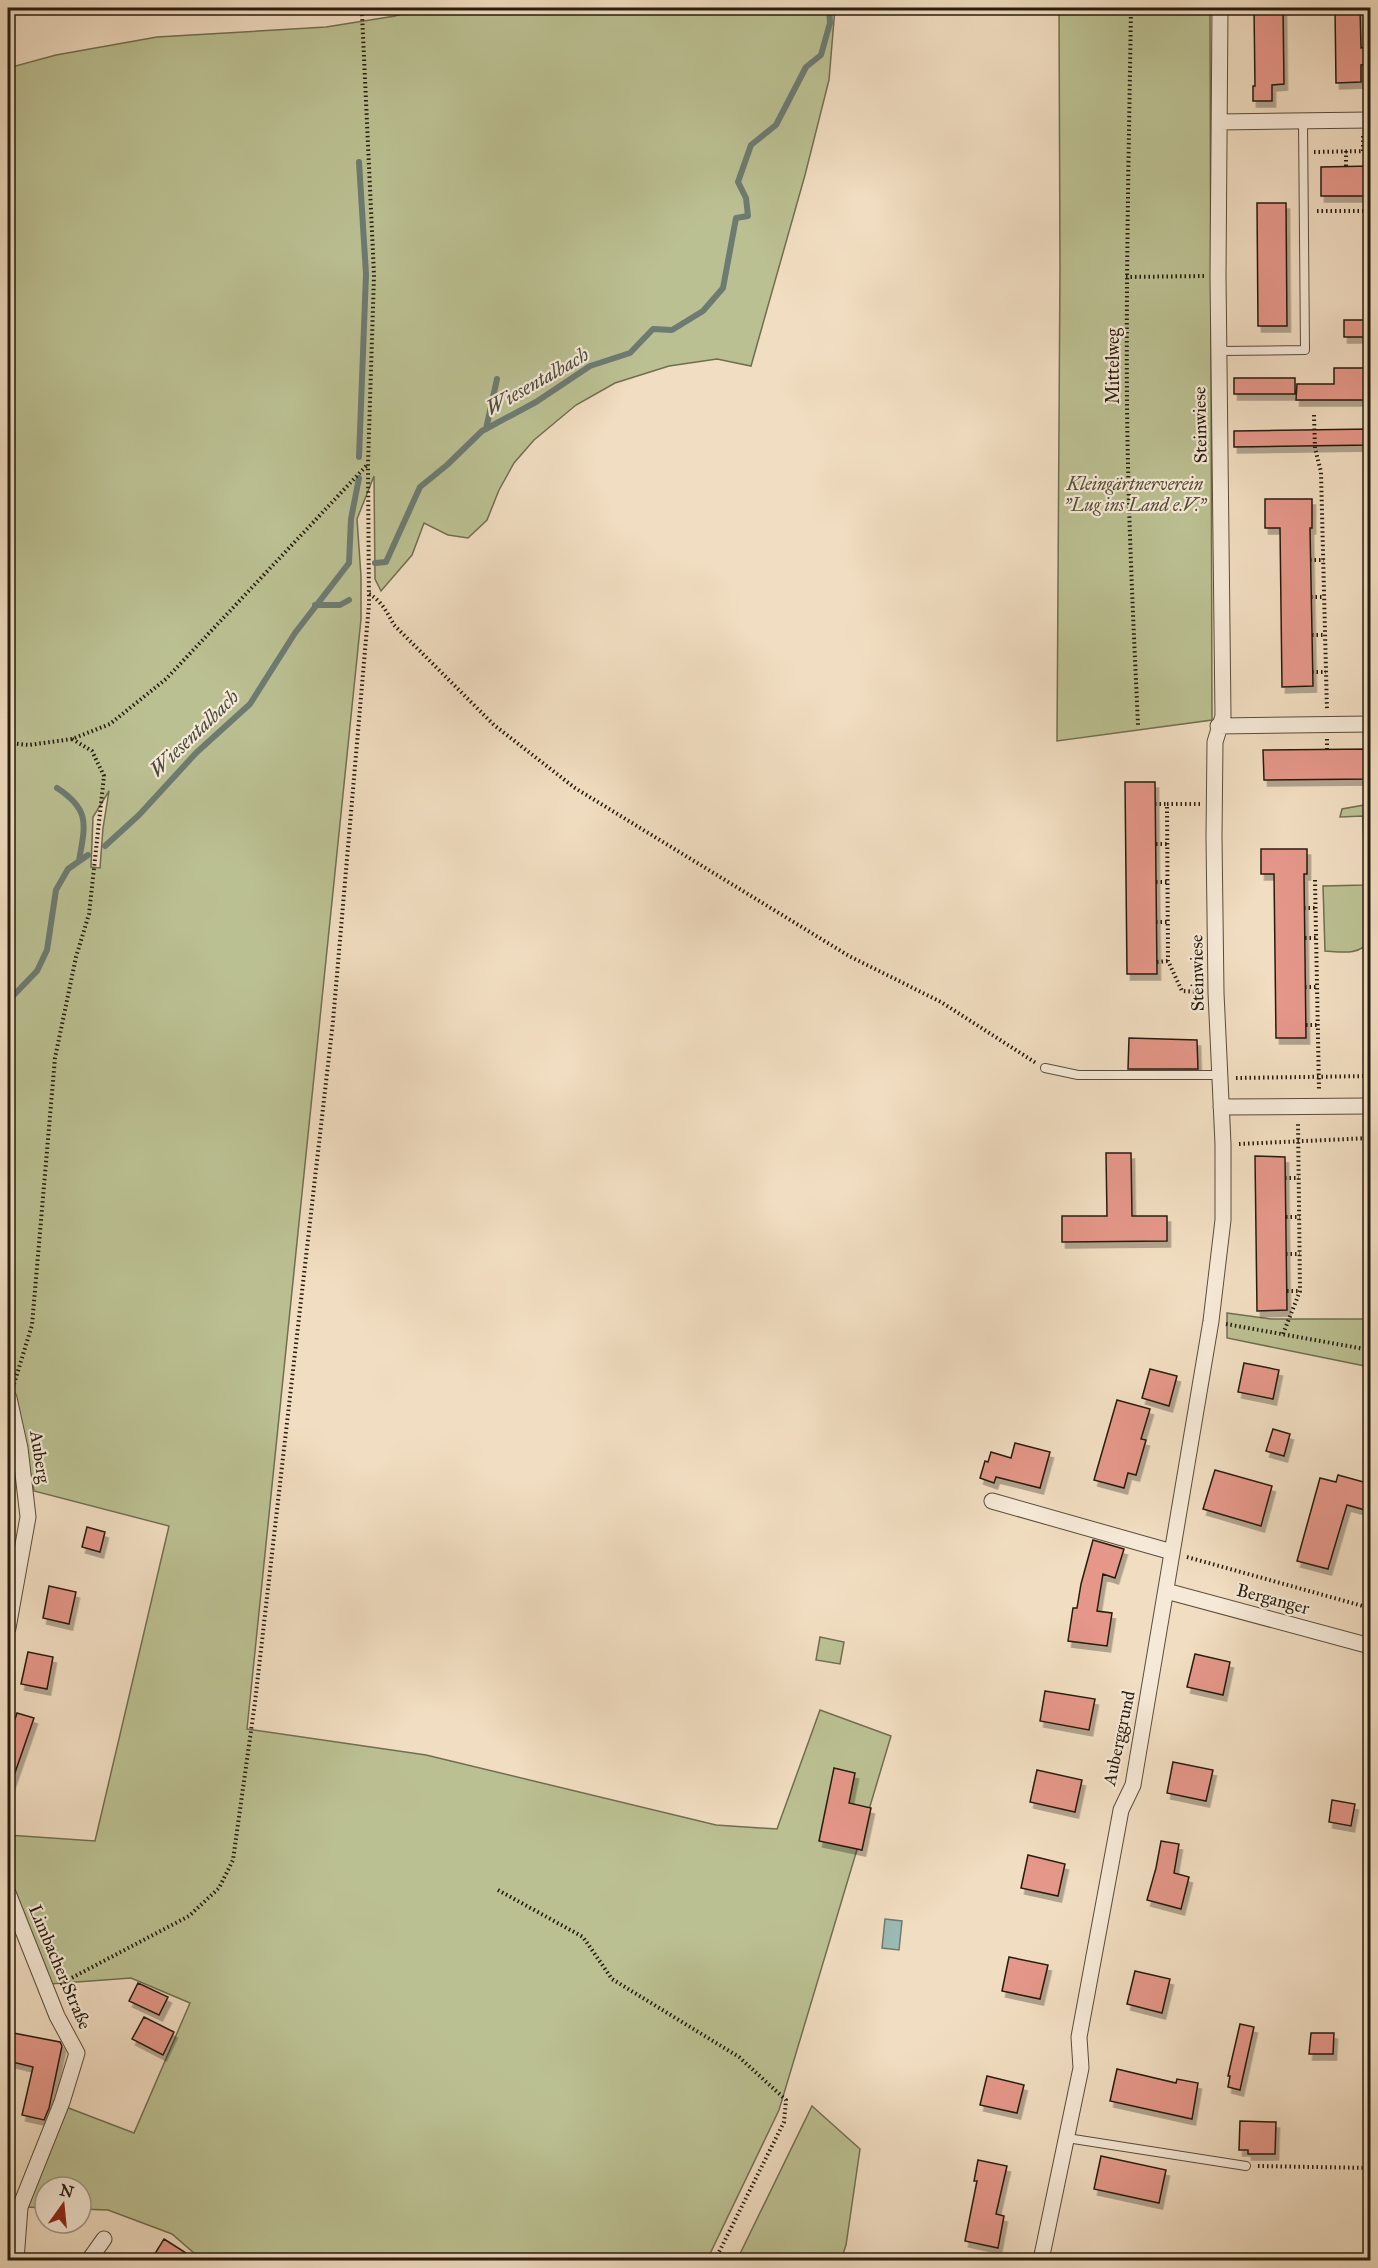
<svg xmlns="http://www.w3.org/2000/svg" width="1378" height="2268" viewBox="0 0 1378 2268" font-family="'IM FELL Great Primer',serif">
<defs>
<filter id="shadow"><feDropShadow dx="3.5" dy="6" stdDeviation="0" flood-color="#0004"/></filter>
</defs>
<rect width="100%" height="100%" fill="#f1ddc1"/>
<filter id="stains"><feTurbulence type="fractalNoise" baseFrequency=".00333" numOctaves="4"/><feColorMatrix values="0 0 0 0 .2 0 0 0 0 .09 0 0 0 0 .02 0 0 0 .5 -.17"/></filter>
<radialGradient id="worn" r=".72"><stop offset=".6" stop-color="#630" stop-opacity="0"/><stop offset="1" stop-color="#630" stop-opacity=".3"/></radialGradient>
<path fill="#bbc092" stroke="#716e50" stroke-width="1.5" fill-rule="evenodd" d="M421,8H835L829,80L805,175L751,366L717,359L669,366L615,383L576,405L534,440L514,463L499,490L487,520L468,538L448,535L424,523L412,555L381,591L375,579L374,476L357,519L361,576V619L247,1729L426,1755L716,1825L777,1829L820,1710L891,1736L779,2110L707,2260H202L172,2234L108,2210L81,2209V2187H45V2208L27,2207L66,2107L134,2133L190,2003L131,1978L50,1984L8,1874V1835L95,1841L169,1526L34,1491L17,1406L8,1403V68L56,55L157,37L326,27L395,16ZM109,791L103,828L100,868L91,867L93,817Z
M1059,8H1210L1212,720L1057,741L1060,268Z
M1370,804V940C1360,956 1341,952 1325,951L1323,886L1365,885L1363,816L1340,817L1342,809Z
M1227,1313L1271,1319H1370V1367L1227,1338Z
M820,1637L844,1642L840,1664L816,1660Z
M812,2106L860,2149L846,2245L841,2260H737Z"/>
<path fill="#9bbbb5" stroke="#6d7b72" stroke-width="1.5" d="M885,1919L902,1921L899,1950L882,1948Z"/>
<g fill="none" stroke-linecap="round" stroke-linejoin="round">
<path stroke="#6d7b72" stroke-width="6" d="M359,162L366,274L359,457
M486,429L497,379
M375,563L386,562L420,487L447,465L482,431L536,402L590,366L630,353L653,329L672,330L703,311L723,288L736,218L748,216L746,198L738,182L751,145L776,125L806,67L821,55L830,23L829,8
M315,605H340L349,600
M57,788C91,810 85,825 79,861
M105,846L139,815L196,753L250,704L295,633L349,563L351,519L359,478
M8,1001L37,971L47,950L56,890L68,869L88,855"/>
</g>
<path fill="#e59789" stroke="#271c0d" stroke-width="1.5" filter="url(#shadow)" d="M1254,8H1283L1284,84L1272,85V101H1253V86H1255Z
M1335,8H1360L1361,48L1371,47V64L1361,65V82L1336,83Z
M1371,166V196H1321V167Z
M1257,203H1286L1287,326H1258Z
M1344,320H1371V337H1344Z
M1334,368H1371V400H1296L1297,384H1334Z
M1234,378H1295V394H1234Z
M1371,429V445L1234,447V431Z
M1265,499H1312V528H1310L1313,686L1282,687L1280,528H1265Z
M1371,749V779L1264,780L1263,750Z
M1125,782H1155L1157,974H1127Z
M1261,849H1307V874H1304L1306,1038H1276L1274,874H1261Z
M1129,1038L1197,1040L1198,1069H1128Z
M1106,1153H1131L1132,1216H1167V1241L1062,1242V1216H1107Z
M1255,1156L1285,1157L1287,1310L1257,1311Z
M1244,1363L1279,1370L1273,1399L1238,1392Z
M1150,1369L1177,1376L1169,1406L1142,1398Z
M1117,1400L1150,1409L1141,1439L1146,1440L1136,1475L1128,1473L1124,1488L1094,1480Z
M1273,1429L1290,1434L1284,1456L1266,1451Z
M1015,1443L1050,1452L1040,1488L996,1477L994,1483L980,1478L985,1461L988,1462L991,1452L1011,1458Z
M1215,1470L1272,1486L1261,1526L1203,1509Z
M1338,1475L1371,1484L1365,1510L1347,1505L1328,1569L1297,1561L1320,1478L1336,1482Z
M87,1527L105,1532L100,1552L82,1547Z
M1093,1540L1124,1549L1115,1578L1103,1574L1097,1611L1112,1613L1107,1646L1068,1641L1073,1608H1077L1081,1584Z
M49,1586L76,1592L69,1624L43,1618Z
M28,1652L53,1657L47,1689L21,1684Z
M1195,1654L1230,1662L1223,1695L1187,1687Z
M1045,1691L1095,1699L1089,1730L1040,1721Z
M17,1713L34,1718L10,1787H8V1740Z
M1173,1762L1213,1770L1206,1801L1167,1793Z
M834,1768L855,1773L849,1803L871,1808L862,1850L819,1841Z
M1037,1770L1082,1780L1075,1812L1030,1802Z
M1332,1800L1355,1804L1351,1826L1329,1822Z
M1161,1841L1179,1844L1174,1873L1189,1877L1181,1909L1147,1900L1156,1868Z
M1028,1855L1065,1864L1058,1896L1021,1888Z
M1009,1957L1048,1965L1040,1999L1002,1991Z
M1135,1971L1170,1979L1162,2013L1127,2004Z
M138,1983L168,1997L159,2015L129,2001Z
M144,2017L174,2032L163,2055L132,2039Z
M1240,2024L1254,2027L1240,2090L1228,2087L1230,2076H1228Z
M8,2032L60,2042L62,2046L49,2108L44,2120L22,2115L33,2067L8,2061Z
M1311,2033H1334L1333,2054H1309Z
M1117,2069L1176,2083L1177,2079L1198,2083L1192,2119L1110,2101Z
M987,2076L1024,2085L1017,2113L980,2105Z
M1240,2121L1276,2122L1275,2154H1248V2150H1239Z
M1101,2156L1166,2170L1159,2203L1094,2189Z
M978,2160L1007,2166L996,2214L1004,2216L998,2248L965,2241L977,2181H974Z
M164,2239L197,2260H151Z"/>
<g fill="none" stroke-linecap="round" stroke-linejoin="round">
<g stroke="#5a4c3a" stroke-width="10">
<path id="service" d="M1219,351L1305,350L1303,121
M1045,1068L1078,1075H1219
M1067,2138L1246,2166"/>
</g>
<g stroke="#5a4c3a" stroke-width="17">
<path id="minor" d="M1219,122L1370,120
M1218,726L1370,724
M1221,1107L1370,1106
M992,1501L1172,1552
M1166,1591L1370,1646
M8,1628L28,1517L20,1448L9,1398
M8,1893L57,2016L77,2053L62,2102L20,2207L16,2260
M89,2260L104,2239
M1041,2260L1081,2068L1079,2037L1121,1810L1133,1785L1211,1321L1223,1220V1144L1216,993L1214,837L1215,742L1223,716L1218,276L1220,8"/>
</g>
<path stroke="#271c0d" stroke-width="4" stroke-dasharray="1.5 3" stroke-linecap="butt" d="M1131,8C1129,139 1126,271 1127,403C1128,510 1133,617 1138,725
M1363,136V151
M1346,151V166
M1314,152L1370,151
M1317,211H1370
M1126,277L1204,276
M1314,415L1315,448L1321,472L1327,711
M1310,560H1324
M369,594C381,600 388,614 394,625L494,725L575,788L849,956L941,1002L1036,1063
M1311,597H1324
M1312,635H1325
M1312,672H1326
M1327,739V750
M8,743L29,745L72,739L110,724L166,679L368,464
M1155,804H1167
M1200,804H1167L1168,961L1182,991L1200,992
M1156,844H1167
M1315,880L1319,1090
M1156,882H1168
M1304,908H1316
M1156,922H1168
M1305,938H1316
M1157,962L1168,961
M1305,987H1317
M1306,1025H1318
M1236,1078L1370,1076
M1239,1144L1370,1138
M1285,1178H1299
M1286,1217H1300
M1286,1254H1300
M1287,1291H1300
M1226,1324L1370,1350
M1283,1334L1300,1291L1298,1122
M14,1384L32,1325L55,1058L76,957L89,914L104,776L92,751L72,739
M1187,1557L1370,1608
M498,1890L583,1937L612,1979L739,2057L786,2100L784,2122L715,2260
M60,1984L189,1916L219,1888L233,1860L255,1702L333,1021L369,604L368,464L374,275L362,14
M1258,2166L1370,2168"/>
<use href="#service" stroke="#f6e9d7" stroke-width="8"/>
<use href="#minor" stroke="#f6e9d7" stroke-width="15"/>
</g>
<g text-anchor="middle" stroke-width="4.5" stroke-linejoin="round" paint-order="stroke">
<g font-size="18" fill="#271c0d" stroke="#f6e9d7">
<text transform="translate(1113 366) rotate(-90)" y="6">Mittelweg</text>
<text transform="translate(1200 425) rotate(-91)" y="6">Steinwiese</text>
<text transform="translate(1197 973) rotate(-91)" y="6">Steinwiese</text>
<text transform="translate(40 1457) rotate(81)" y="6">Auberg</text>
<text transform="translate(1273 1599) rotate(15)" y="6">Berganger</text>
<text transform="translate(1119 1738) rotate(-78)" y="6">Auberggrund</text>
<text transform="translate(60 1967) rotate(67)" y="6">Limbacher Straße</text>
</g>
<g font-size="18" font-style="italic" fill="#534d35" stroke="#f6e9d7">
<text x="1135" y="490">Kleingärtnerverein<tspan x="1135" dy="21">"Lug ins Land e.V."</tspan></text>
</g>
<g font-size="20" font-style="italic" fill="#4a4c3f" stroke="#f6e9d7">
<text transform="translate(537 381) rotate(-30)" y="7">Wiesentalbach</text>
<text transform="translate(194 733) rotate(-44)" y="7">Wiesentalbach</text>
</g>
</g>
<rect width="1378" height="2268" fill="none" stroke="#f1ddc1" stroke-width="30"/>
<rect x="9" y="9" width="1360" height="2250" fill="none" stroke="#271c0d" stroke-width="3"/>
<rect x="15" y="15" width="1348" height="2238" fill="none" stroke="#271c0d" stroke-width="1.5"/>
<g transform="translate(63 2205) rotate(15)"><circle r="28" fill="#f6e9d7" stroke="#a39786" stroke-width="1.5"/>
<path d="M0-4.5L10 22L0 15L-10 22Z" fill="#8f2418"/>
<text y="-9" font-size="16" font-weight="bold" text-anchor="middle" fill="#271c0d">N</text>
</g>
<rect width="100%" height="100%" filter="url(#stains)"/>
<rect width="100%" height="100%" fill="url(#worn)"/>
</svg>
